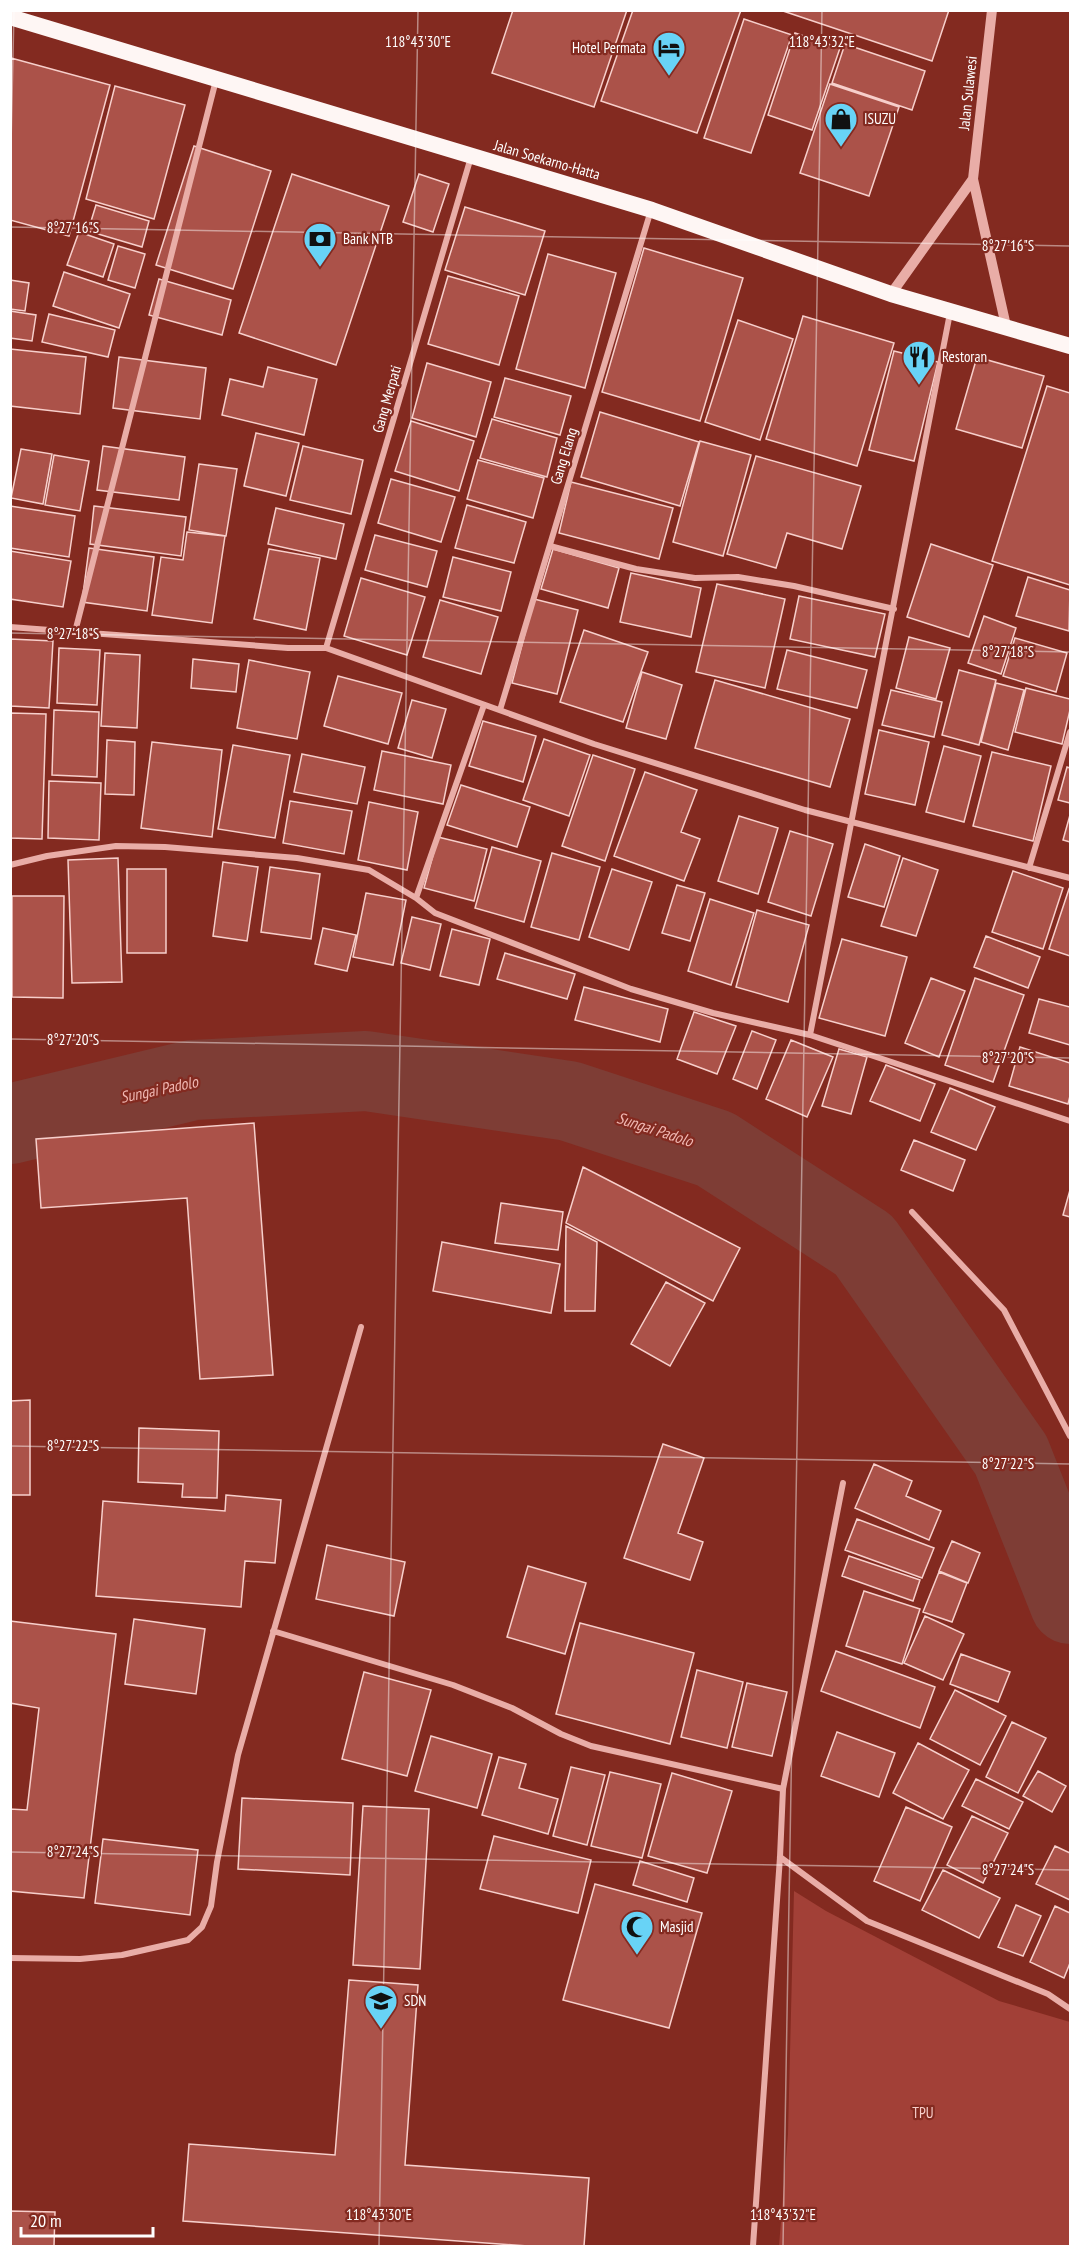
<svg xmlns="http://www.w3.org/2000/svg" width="1081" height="2257" viewBox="0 0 1081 2257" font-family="'PT Sans Narrow',sans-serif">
<rect width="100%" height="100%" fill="#832a20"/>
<path fill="#a24037" d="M794,1891L826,1911L999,2001L1070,2022V2246H779L788,2134Z"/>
<path fill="#7e3d35" stroke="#eaa19b" stroke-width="1.5" d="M193,1080L11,1140V1094Z"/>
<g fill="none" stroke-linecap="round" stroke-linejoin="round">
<path stroke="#7e3d35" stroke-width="80" d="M10,1124L193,1080L366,1071L569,1101L715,1149L864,1245L1011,1455L1070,1604"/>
</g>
<path fill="#ab5249" stroke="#f7cfcb" stroke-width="1.5" d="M513,10H627L594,107L492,73Z
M633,10H741L697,133L601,101Z
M780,10H949L932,61Z
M744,19L792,35L751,153L704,138Z
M795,33L840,48L812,130L768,115Z
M845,44L925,71L912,110L832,83Z
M11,58L110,85L69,236L10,220Z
M830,84L899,107L869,196L800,173Z
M115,86L185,105L154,219L86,199Z
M194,146L271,171L233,289L156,265Z
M292,174L389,206L336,365L239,333Z
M419,174L449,184L433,232L403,222Z
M96,205L149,221L142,247L88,231Z
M465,207L545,231L525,295L445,270Z
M79,232L114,244L103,277L67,265Z
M118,246L145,254L135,288L108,280Z
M644,248L743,278L700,421L602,392Z
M548,254L616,273L585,388L516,369Z
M64,272L130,294L119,328L53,306Z
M448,276L519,296L499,365L428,344Z
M159,279L231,300L222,335L149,315Z
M10,280L29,283L25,311L10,309Z
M10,311L36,315L32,341L10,338Z
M49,314L115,330L108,357L42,342Z
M803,316L894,343L857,466L766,439Z
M738,320L793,339L760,440L705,422Z
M10,349L86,357L80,414L10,406Z
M894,351L938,362L914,461L869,450Z
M119,357L206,368L200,419L113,408Z
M977,357L1044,376L1022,448L956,429Z
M427,363L491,382L476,437L412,418Z
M268,367L317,379L304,435L222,415L230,379L263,387Z
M505,378L571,396L560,435L494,417Z
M1047,386L1070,393V585L992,561Z
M600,412L699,442L680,506L581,477Z
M492,419L557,438L547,477L480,458Z
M411,421L474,441L459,491L395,471Z
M256,433L299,443L286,496L244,486Z
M700,441L751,455L723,556L673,542Z
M103,446L185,457L179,500L97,490Z
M303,446L363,460L351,514L290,500Z
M21,449L52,454L43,504L11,498Z
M54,455L89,461L80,511L45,505Z
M756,456L861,486L842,549L787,533L776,568L727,554Z
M478,460L544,478L533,518L467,499Z
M199,464L237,469L226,536L189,530Z
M391,479L455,497L441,542L378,523Z
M571,482L673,508L659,559L559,533Z
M467,505L526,522L514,563L455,548Z
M10,506L75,516L69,557L10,548Z
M94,506L186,517L181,556L90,544Z
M276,508L344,524L336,559L268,544Z
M187,532L225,536L212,623L152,615L161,557L183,560Z
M375,535L437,551L427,587L365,570Z
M931,544L993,565L969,637L907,617Z
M89,548L154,557L147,611L82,602Z
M269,549L320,558L306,630L254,619Z
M553,549L619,568L608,608L541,589Z
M10,551L71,561L63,607L10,599Z
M453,557L511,572L501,611L443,597Z
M631,573L701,588L691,637L620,622Z
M1028,577L1070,590L1069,631L1016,616Z
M361,578L425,597L407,655L344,636Z
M717,584L785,599L765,688L696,672Z
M799,596L885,614L875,657L790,639Z
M534,599L578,610L557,694L512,683Z
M440,600L498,617L481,674L423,657Z
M984,616L1016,628L1001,674L968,663Z
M584,630L648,652L623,722L560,702Z
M909,637L950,648L936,699L896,688Z
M1015,638L1067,653L1056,692L1003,676Z
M10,639L53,641L49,708L10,706Z
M59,648L100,650L97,705L57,703Z
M787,650L867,670L857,708L777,689Z
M105,653L140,655L137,728L101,726Z
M193,659L239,664L236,692L191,688Z
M249,660L310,672L297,739L237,728Z
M959,670L996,680L979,745L942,735Z
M642,672L682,685L666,739L626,728Z
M338,676L402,693L388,744L324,726Z
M715,680L850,719L830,787L695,748Z
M996,683L1024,690L1008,750L981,742Z
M1026,688L1070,699V710L1062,744L1015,732Z
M891,690L942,702L934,737L882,725Z
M412,700L446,709L432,758L398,748Z
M54,710L99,712L97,777L52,775Z
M10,713L46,714L42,839L10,838Z
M483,721L536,736L523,782L469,766Z
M879,730L929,742L915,805L865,794Z
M544,739L590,755L569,816L523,800Z
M107,740L135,742L134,795L105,794Z
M152,742L222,750L212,837L141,828Z
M233,745L290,755L275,838L218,829Z
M944,746L981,756L964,822L926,812Z
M382,751L451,765L443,804L374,790Z
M992,752L1051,766L1033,841L973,826Z
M302,754L365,767L357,804L294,792Z
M593,755L635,769L605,861L562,846Z
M1067,767L1070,768V803L1058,800Z
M645,772L697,790L681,832L700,839L684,881L614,856Z
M49,781L101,783L99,840L48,838Z
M461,785L530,807L517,847L447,825Z
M290,801L352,811L344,854L283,843Z
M369,802L418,812L407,870L358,860Z
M1070,815V842L1063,840Z
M739,816L778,828L758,894L718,881Z
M790,831L833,844L811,916L768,902Z
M438,837L487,849L474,901L424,888Z
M865,844L900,856L884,907L848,897Z
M492,847L541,861L524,922L475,908Z
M552,853L600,867L579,940L531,927Z
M118,858L122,982L72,983L68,860Z
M903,858L938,870L916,936L881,926Z
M223,862L258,867L247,941L213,936Z
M270,867L320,874L311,939L261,932Z
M127,869H166V953H127Z
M612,869L652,882L629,950L589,937Z
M1013,871L1063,888L1043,949L992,932Z
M677,885L705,893L690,941L662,933Z
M1069,889L1070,890V956L1049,949Z
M366,893L406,900L393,965L353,957Z
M12,896H64L63,998L12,997Z
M710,899L754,913L731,985L688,971Z
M757,910L809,925L788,1002L736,987Z
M412,917L441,924L430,970L401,963Z
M323,928L356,935L347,971L315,964Z
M452,929L490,939L479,985L440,976Z
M986,936L1040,957L1028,988L974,967Z
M842,939L907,957L885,1036L819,1018Z
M505,953L575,974L567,999L497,979Z
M931,978L965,991L939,1057L905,1043Z
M975,978L1024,995L993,1082L945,1065Z
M584,987L668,1009L660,1042L575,1020Z
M1039,999L1070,1007V1045L1029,1033Z
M694,1012L736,1026L717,1074L677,1059Z
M752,1031L776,1040L757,1089L733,1079Z
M791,1040L833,1057L807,1117L766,1099Z
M1020,1047L1070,1063V1096L1068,1104L1009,1086Z
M839,1049L867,1057L851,1114L822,1106Z
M886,1065L935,1084L920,1121L870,1101Z
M950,1088L995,1107L976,1150L931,1132Z
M254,1123L273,1375L200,1379L187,1198L41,1208L36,1139Z
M914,1140L965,1160L953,1191L901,1170Z
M583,1167L740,1248L713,1301L566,1223Z
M1070,1190V1217L1063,1215Z
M501,1203L563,1212L558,1250L495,1243Z
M566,1226L597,1242L595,1311H565Z
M442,1242L560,1264L551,1313L433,1291Z
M666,1282L705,1303L670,1366L631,1344Z
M30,1400V1495H10V1401Z
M139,1428L219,1431L217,1498L182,1497L183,1484L138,1482Z
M663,1444L704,1458L678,1533L703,1542L690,1580L624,1558Z
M874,1464L912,1481L906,1496L941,1511L929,1540L855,1508Z
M226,1495L281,1500L275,1563L245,1561L241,1607L96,1596L103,1501L225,1511Z
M857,1519L934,1548L922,1578L845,1550Z
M952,1541L980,1553L968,1583L939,1571Z
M327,1545L405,1562L394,1616L316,1599Z
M849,1556L920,1580L913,1601L842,1576Z
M528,1566L586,1583L565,1654L507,1637Z
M939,1572L967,1583L952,1622L923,1612Z
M864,1591L920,1609L902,1664L846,1646Z
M925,1616L964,1634L943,1680L904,1663Z
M134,1619L205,1629L196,1694L125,1684Z
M10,1621L116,1634L84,1898L10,1891V1809L27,1810L39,1708L10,1703Z
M580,1623L694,1653L670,1744L556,1714Z
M836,1651L935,1687L920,1728L821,1691Z
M961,1654L1010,1672L998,1702L950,1684Z
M697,1670L743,1682L727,1748L681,1737Z
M364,1672L431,1690L407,1776L342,1759Z
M747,1683L787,1692L772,1756L732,1747Z
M955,1690L1006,1716L980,1765L930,1739Z
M1012,1722L1046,1738L1018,1793L986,1777Z
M837,1732L895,1753L879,1797L821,1776Z
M431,1736L492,1754L477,1808L415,1791Z
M918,1743L969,1770L943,1819L893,1793Z
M499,1757L526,1764L519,1788L558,1799L548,1834L482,1815Z
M571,1767L605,1775L587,1845L553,1836Z
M1038,1771L1066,1786L1052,1812L1023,1796Z
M610,1772L661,1784L642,1858L591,1846Z
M672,1773L732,1791L707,1873L648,1856Z
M976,1779L1023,1802L1009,1829L962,1806Z
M242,1798L353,1803L350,1875L238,1869Z
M363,1806L429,1809L420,1969L353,1965Z
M906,1807L952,1827L920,1901L874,1881Z
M972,1816L1008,1833L983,1883L947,1865Z
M494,1836L591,1860L578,1913L480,1889Z
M103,1839L198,1850L190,1915L95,1903Z
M1055,1846L1070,1853V1900L1036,1884Z
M640,1861L694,1878L687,1902L633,1885Z
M943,1870L1000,1898L979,1938L922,1910Z
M595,1884L702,1913L669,2028L563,2000Z
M1016,1905L1041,1916L1023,1956L998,1947Z
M1055,1906L1070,1913V1963L1064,1978L1030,1962Z
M349,1980L418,1985L405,2165L589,2178L584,2246H528L183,2221L189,2144L335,2155Z
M10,2211L55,2212L54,2246H10Z"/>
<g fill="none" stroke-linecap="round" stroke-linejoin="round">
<path stroke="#e9ada7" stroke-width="6" d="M550,546L636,569L695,578L738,577L794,586L894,609
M10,627L288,648H326L594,744L805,810L1070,878
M75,632L216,80
M326,648L471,157
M500,710L651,210
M10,865L47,856L116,846L165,847L297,858L369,870L416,898L435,913L631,989L713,1013L810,1035L1070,1121
M1029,868L1070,732
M416,898L484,705
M810,1035L950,313
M912,1212L1004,1310L1070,1436
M273,1631L453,1685L512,1708L561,1734L591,1746L783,1789
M780,1857L867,1921L1048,1994L1070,2009
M10,1958L80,1959L122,1955L188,1940L202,1927L211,1906L217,1862L238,1755L361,1327
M753,2246L780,1857L783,1789L843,1483"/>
<path stroke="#e9ada7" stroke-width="10" d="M973,179L1006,326
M891,294L973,179L992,10"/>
<path stroke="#fef6f4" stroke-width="16" d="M10,17L652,210L891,294L1070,346"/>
</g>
<path fill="none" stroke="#fff" stroke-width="1.5" stroke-opacity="0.45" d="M10,190L14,10M10,227L1070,246M10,633L1070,652M10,1039L1070,1058M10,1446L1070,1464M10,1852L1070,1870M379,2246L418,10M783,2246L822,10"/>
<defs>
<g id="hotel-pin" transform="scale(1.725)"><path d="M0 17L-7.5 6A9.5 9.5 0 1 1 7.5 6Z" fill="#68d3f6" stroke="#832a20"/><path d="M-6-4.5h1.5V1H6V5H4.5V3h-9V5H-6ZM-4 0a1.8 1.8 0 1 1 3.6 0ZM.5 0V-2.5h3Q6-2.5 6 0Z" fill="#111"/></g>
<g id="shop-pin" transform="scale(1.725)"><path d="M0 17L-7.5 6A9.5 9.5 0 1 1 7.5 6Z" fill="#68d3f6" stroke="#832a20"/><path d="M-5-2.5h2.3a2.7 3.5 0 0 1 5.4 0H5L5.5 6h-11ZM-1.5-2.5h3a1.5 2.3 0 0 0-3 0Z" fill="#111"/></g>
<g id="bank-pin" transform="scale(1.725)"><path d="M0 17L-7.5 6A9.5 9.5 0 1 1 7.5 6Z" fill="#68d3f6" stroke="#832a20"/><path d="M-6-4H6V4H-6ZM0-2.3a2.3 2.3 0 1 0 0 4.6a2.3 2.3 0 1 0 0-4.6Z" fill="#111"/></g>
<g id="restaurant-pin" transform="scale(1.725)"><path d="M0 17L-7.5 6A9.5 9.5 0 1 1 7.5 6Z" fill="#68d3f6" stroke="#832a20"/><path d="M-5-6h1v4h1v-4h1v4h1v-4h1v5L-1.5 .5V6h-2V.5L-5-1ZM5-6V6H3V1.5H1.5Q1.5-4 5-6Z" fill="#111"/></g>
<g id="mosque-pin" transform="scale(1.725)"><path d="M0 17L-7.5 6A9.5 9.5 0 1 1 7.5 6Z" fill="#68d3f6" stroke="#832a20"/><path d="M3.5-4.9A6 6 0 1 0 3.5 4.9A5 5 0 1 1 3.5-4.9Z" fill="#111"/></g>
<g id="school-pin" transform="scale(1.725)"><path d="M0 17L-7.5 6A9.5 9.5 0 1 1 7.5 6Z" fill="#68d3f6" stroke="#832a20"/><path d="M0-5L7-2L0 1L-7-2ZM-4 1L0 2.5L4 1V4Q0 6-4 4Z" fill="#111"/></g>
</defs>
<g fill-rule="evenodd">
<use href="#hotel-pin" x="669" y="48"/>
<use href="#shop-pin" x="841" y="119"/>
<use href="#bank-pin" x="320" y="239"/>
<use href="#restaurant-pin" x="919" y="357"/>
<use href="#mosque-pin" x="637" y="1927"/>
<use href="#school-pin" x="381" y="2001"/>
</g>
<g text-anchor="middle" stroke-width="4.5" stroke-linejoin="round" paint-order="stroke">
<g font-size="15" fill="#fff" stroke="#832a20" text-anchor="start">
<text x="646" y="53" text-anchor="end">Hotel Permata</text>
<text x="864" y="124">ISUZU</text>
<text x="343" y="244">Bank NTB</text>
<text x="942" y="362">Restoran</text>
<text x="660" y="1932">Masjid</text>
<text x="404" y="2006">SDN</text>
</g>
<g font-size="15" fill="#fff" stroke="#832a20">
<text transform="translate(968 93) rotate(-84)" y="5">Jalan Sulawesi</text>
<text transform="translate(547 160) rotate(16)" y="5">Jalan Soekarno-Hatta</text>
<text transform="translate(387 399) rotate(-74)" y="5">Gang Merpati</text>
<text transform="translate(564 456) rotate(-73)" y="5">Gang Elang</text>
</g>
<g font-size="15" fill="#f7cfcb" stroke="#832a20">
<text x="923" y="2118">TPU</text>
</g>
<g font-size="16" font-style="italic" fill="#f0b8b3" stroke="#832a20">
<text transform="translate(159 1089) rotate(-12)" y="6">Sungai Padolo</text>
<text transform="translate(655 1129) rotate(18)" y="6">Sungai Padolo</text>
</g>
</g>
<g font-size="15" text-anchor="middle" fill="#fff" stroke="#832a20" stroke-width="4.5" stroke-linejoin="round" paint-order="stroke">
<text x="418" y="47">118°43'30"E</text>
<text x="822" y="47">118°43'32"E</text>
<text x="73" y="233">8°27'16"S</text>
<text x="1008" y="251">8°27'16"S</text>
<text x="73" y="639">8°27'18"S</text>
<text x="1008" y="657">8°27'18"S</text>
<text x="73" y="1045">8°27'20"S</text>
<text x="1008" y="1063">8°27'20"S</text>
<text x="73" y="1451">8°27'22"S</text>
<text x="1008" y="1469">8°27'22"S</text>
<text x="73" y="1857">8°27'24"S</text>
<text x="1008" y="1875">8°27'24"S</text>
<text x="379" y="2220">118°43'30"E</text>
<text x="783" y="2220">118°43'32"E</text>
</g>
<rect width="1081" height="2257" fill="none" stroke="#ffffff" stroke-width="24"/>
<path d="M21 2227v9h132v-9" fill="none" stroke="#ffffff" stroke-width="3"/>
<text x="30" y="2227" font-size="18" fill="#ffffff" stroke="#832a20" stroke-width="4.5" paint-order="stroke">20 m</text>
</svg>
